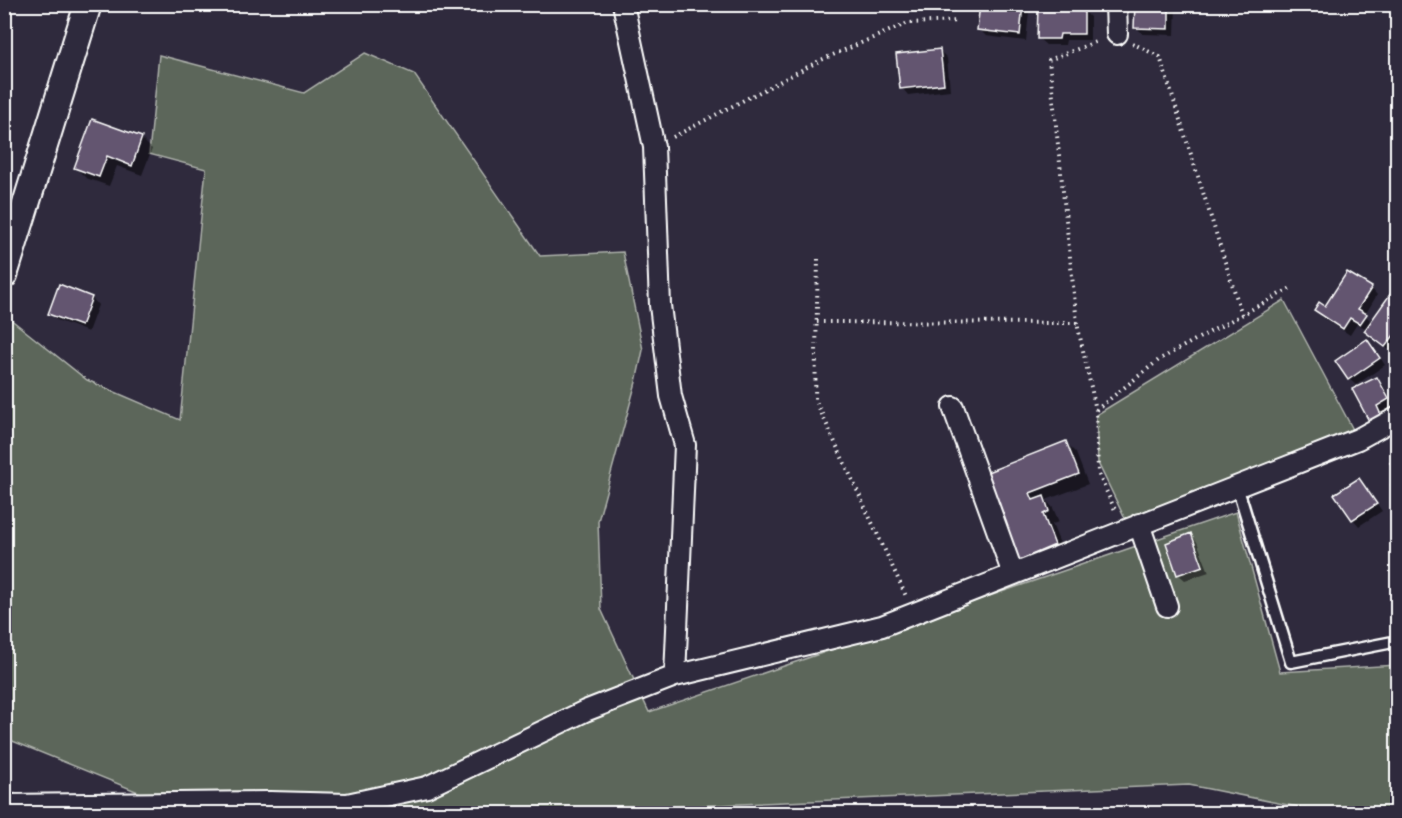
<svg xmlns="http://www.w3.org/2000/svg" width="1402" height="818" viewBox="0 0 1402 818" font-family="'Balsamiq Sans',sans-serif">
<rect width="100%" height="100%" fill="#2f2a3d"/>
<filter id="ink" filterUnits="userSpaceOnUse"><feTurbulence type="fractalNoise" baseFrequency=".0167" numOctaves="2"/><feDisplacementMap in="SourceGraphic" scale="12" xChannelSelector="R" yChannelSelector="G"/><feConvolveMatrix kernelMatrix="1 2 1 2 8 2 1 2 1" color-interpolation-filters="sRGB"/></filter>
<g filter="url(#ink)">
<path fill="#5c665a" stroke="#aeb2ac" stroke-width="1.5" d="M365,53L414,74L540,256L623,252L643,350L636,382L598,521L601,609L649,712L1236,512L1280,672L1397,665V813H1328L1189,785L527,813H190L5,738L4,314L87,380L180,420L206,169L149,154L159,55L304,93Z
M1284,300L1358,439L1127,523L1098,463L1096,415Z"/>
<path fill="#0007" d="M58,4H76L74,10Z
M1137,4H1176L1175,35L1143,34L1136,27Z
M1022,5L1029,12L1026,41L986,36L979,29Z
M1083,10L1090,17V40H1066L1065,45H1046L1039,39Z
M940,51L947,58L950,90L908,95L902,88Z
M141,138L152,149L142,175L117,166L109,186L86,178L76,168Z
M1371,288L1377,295L1365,315L1372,322L1398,299V345L1392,352L1372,337L1366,331L1367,329L1357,324L1350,335L1322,317L1316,310L1325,308Z
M92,298L98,305L88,332L57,320L50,314Z
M1367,341L1374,348L1385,365L1356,385L1349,379Z
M1376,379L1383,385L1394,406L1382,413L1387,422L1377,427L1370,420Z
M1066,443L1076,453L1088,484L1046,500L1053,508L1059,522L1052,524L1065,556L1026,571L1016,561L982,476Z
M1359,479L1365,486L1382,511L1359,526L1353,519Z
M1191,535L1197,542L1209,572L1185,580L1178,574Z"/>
<path fill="#645570" stroke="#fff" stroke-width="1.5" d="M980,4H1023L1020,35L977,30Z
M1135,4H1169V29L1134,28Z
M1038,8H1084V34H1060L1059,39H1037Z
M940,49L944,84L900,89L896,54Z
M92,119L142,137L132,166L107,156L99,177L74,168Z
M1347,272L1372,287L1358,309L1367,314L1360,324L1350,318L1343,329L1314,310L1319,302L1325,306Z
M59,284L92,297L81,326L48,314Z
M1391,293L1398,298V330L1385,347L1364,331Z
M1367,339L1380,358L1348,380L1335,361Z
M1377,377L1389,399L1377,406L1381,415L1369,421L1352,389Z
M1066,441L1079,474L1030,493L1033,500L1044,496L1049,511L1043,514L1055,545L1015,562L980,475Z
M1398,457V473L1390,463Z
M1359,478L1377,504L1352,520L1334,494Z
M1398,480V493L1391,485Z
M1191,533L1203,566L1177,575L1166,543Z"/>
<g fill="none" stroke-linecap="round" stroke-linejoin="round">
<g stroke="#fff" stroke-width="15">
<path id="service" d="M1237,486L1291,662L1398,641"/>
</g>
<g stroke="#fff" stroke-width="24">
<path id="minor" d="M623,4L654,147L660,305L671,396L685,445L675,676
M1116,4L1117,34
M953,407L1013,574
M1139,524L1167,606
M4,805L270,802L347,804L427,787L585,711L675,676L882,626L1358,439L1398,417"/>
</g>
<g stroke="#fff" stroke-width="30">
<path id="tertiary" d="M4,275L88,4"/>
</g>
<path stroke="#fff" stroke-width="4" stroke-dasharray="1.5 4.5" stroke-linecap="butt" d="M1132,43L1160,57L1242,315
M673,137L821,60L908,23L958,21
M818,259L815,399L906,596
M817,322L1077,323L1096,410L1098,473L1116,512
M1077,323L1049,60L1098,41
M1096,410L1160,359L1291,288"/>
<use href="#service" stroke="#2f2a3d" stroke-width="10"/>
<use href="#minor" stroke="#2f2a3d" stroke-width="20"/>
<use href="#tertiary" stroke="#2f2a3d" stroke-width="26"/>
</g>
</g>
<rect width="1402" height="818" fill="none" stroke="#2f2a3d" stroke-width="24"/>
<rect x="12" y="12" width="1378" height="794" fill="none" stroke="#fff" stroke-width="2" filter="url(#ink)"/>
</svg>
